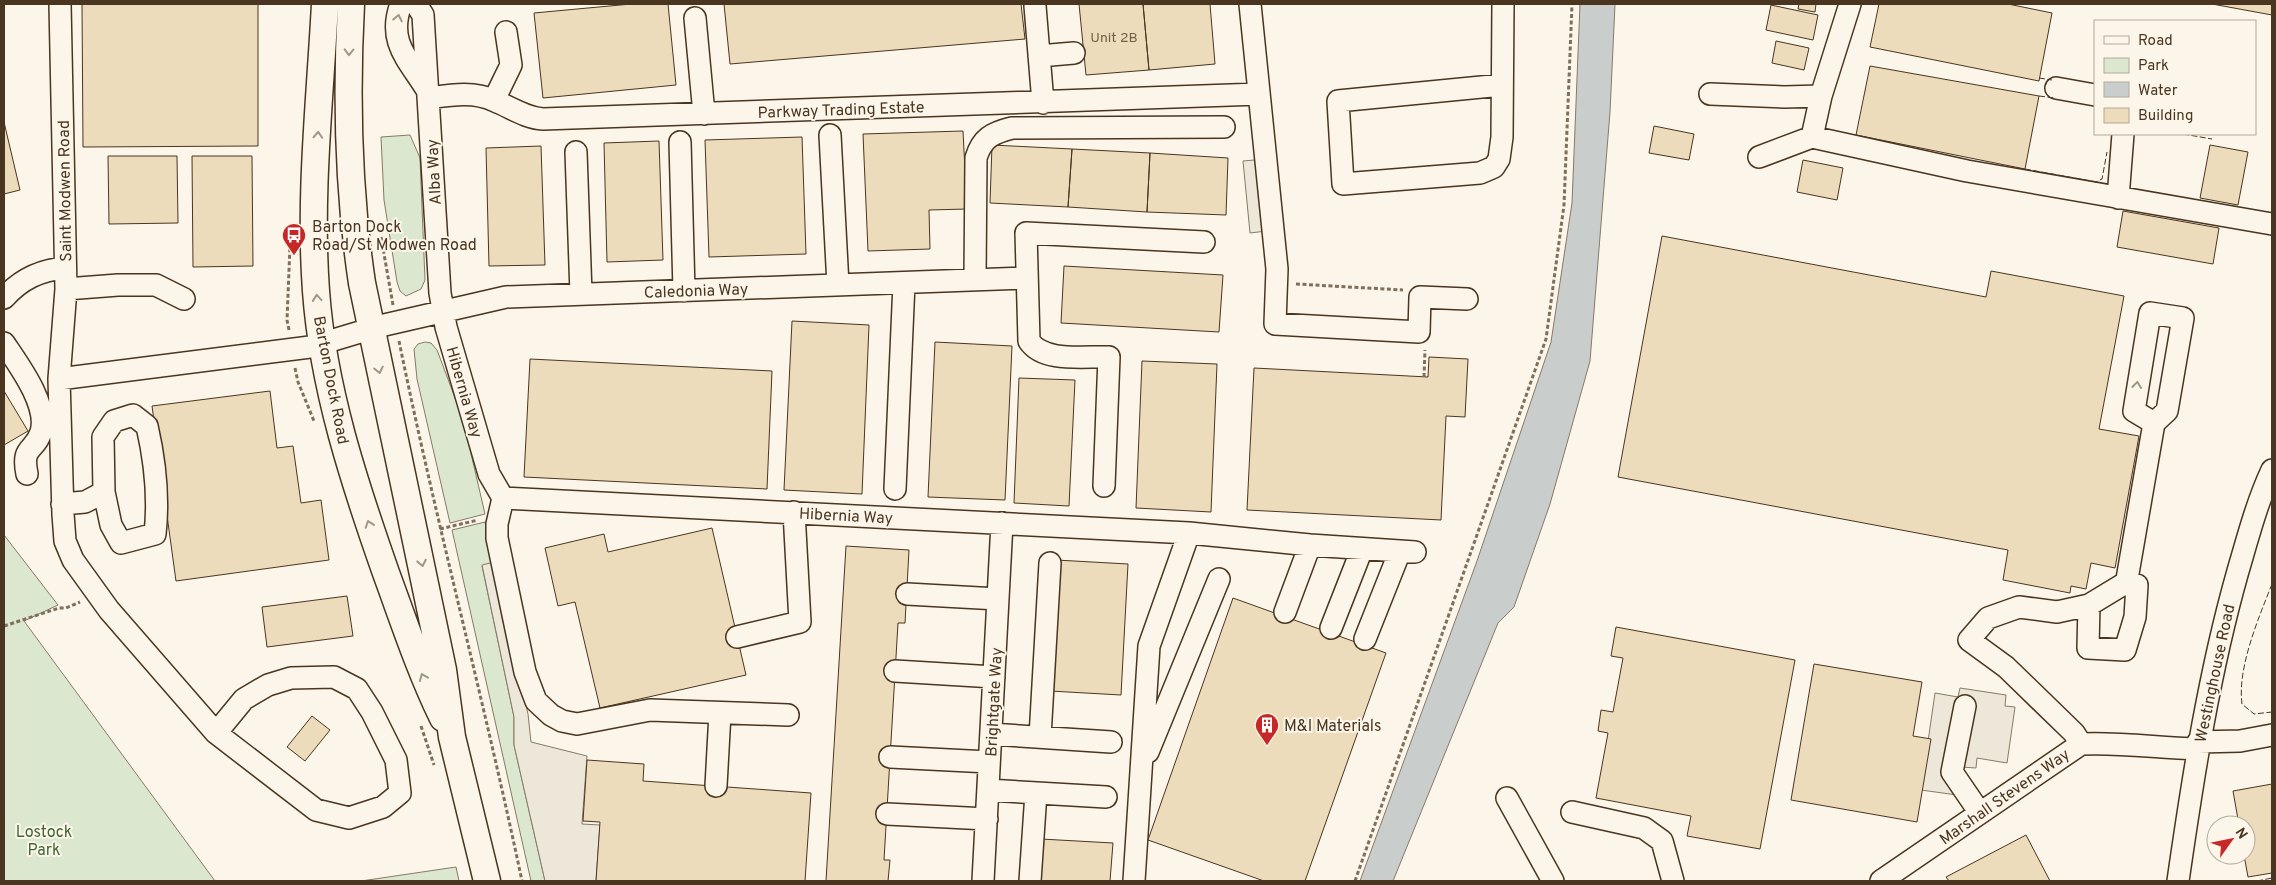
<svg xmlns="http://www.w3.org/2000/svg" width="2276" height="885" viewBox="0 0 2276 885" font-family="Overpass,sans-serif">
<rect width="100%" height="100%" fill="#fbf6e9"/>
<path fill="#dce7d0" stroke="#887966" d="M410,135L420,158L425,280L421,289L406,296L400,291L397,282L384,200L381,137Z
M425,342L431,343L437,350L463,419L485,514L450,523L417,379L414,349L418,344Z
M485,522L494,562L482,566L514,717V745L545,881H531L452,530Z
M4,535L58,605L24,621L215,881H4Z
M456,867L459,881H361Z"/>
<path fill="#ede7d9" stroke="#887966" d="M1276,158L1283,229L1250,233L1243,161Z
M494,562L528,714L531,742L587,756L582,824L600,825L596,881H545L514,745V717L482,565Z
M1960,688L2006,695L2005,706L2015,707L2007,763L1977,758L1976,768L1961,767L1957,795L1921,790L1935,693L1958,697Z"/>
<path fill="#c9cecd" stroke="#887966" d="M1580,4H1615L1610,112L1590,361L1550,504L1514,607L1498,623L1393,881H1360L1477,561L1551,342L1572,203Z"/>
<path fill="#ecdcbc" stroke="#4a3520" d="M82,4H258V146L83,147Z
M631,4H668L676,85L543,98L534,13Z
M724,4H1021L1025,39L730,64Z
M1079,4H1143L1149,70L1086,75Z
M1143,4H1210L1215,64L1149,70Z
M1799,4H1816L1815,12L1798,9Z
M1879,4H2008L2052,13L2039,81L1870,47Z
M2212,4H2272V15Z
M1771,5L1818,15L1813,40L1766,30Z
M1776,41L1809,48L1804,70L1772,63Z
M1870,66L2039,96L2025,169L1856,135Z
M4,122L20,190L4,194Z
M1654,126L1694,134L1689,160L1649,153Z
M963,131L967,209L929,210L930,249L868,251L863,134Z
M802,137L806,254L709,257L705,140Z
M659,141L663,260L607,262L604,143Z
M992,145L1072,149L1068,207L990,203Z
M2210,145L2248,152L2238,205L2200,198Z
M541,146L545,265L489,266L486,148Z
M1072,149L1150,153L1147,212L1068,207Z
M1150,153L1228,158L1226,215L1147,212Z
M108,156H177L178,223L109,224Z
M192,156H252L253,266L193,267Z
M1803,160L1843,168L1837,200L1797,192Z
M2123,211L2219,228L2213,264L2117,247Z
M1662,236L1986,297L1991,271L2124,296L2099,429L2139,436L2115,568L2091,563L2086,589L2071,586L2070,593L2003,580L2008,550L1618,477Z
M1064,266L1223,275L1219,332L1061,323Z
M792,321L869,325L862,494L784,490Z
M935,342L1012,346L1005,500L928,497Z
M1429,357L1468,359L1465,417L1446,416L1441,520L1247,510L1254,368L1428,377Z
M530,359L772,371L767,489L524,477Z
M1142,361L1217,364L1211,512L1136,508Z
M1019,378L1075,380L1069,506L1014,503Z
M4,391L28,431L4,445Z
M270,391L277,448L293,446L301,503L321,500L329,560L176,581L152,406Z
M712,528L746,675L600,708L575,602L558,606L545,548L604,534L608,552Z
M846,546L909,550L905,623H898L884,860H890L888,881H826Z
M1056,560L1128,564L1121,695L1050,691Z
M347,596L353,636L267,647L262,607Z
M1233,598L1386,653L1305,881H1264L1148,840Z
M1616,627L1795,660L1760,849L1687,836L1691,816L1596,798L1608,733L1598,731L1601,710L1613,712L1623,658L1611,656Z
M1814,664L1922,682L1913,736L1931,739L1917,822L1791,800Z
M312,716L330,730L305,761L287,747Z
M587,760L644,764L643,781L811,793L805,881H596L600,822L583,821Z
M2272,784V873L2248,877L2244,855H2246V825H2239L2233,791Z
M2026,835L2050,881H1949L1946,877Z
M1041,839L1113,843L1110,881H1038Z"/>
<g fill="none" stroke-linecap="round" stroke-linejoin="round">
<g stroke="#4a3520" stroke-width="24">
<path id="minor" d="M60,4L66,289L59,379L63,514L65,541L73,560L109,610L216,733L316,810L349,818L383,807L400,793L396,760L372,712L357,689L334,677L291,678L268,685L244,699L216,733
M401,4C387,42 408,59 427,90
M416,4L423,15L440,293L446,327L489,474L503,498L497,524V538L525,672L536,701L551,715L562,721L577,724L650,710L788,715
M1250,4L1277,269L1275,324L1419,332L1420,297L1467,299
M1850,4L1821,96L1812,137L1967,171L2272,224
M1035,6L1043,103
M695,18L704,114
M1039,56L1074,53
M1502,85L1338,101L1343,184L1480,173L1494,167L1499,159L1502,137L1503,4
M2056,88L2095,95
M1710,94L1784,97L1821,96
M429,98C451,95 474,91 495,101C512,108 526,118 543,119L1259,94
M494,100L511,65L506,32
M830,135L838,285
M680,142L684,291
M576,152L581,294
M1759,157L1812,137
M2118,198L2123,134
M975,280L976,158C982,138 992,133 1012,128L1224,127
M66,289L118,285H156L184,299
M4,298C21,279 40,270 65,268
M4,343C18,364 49,405 41,432C35,452 21,445 27,474
M59,379L310,347L380,326L506,297L1026,278
M133,415L147,426C155,461 159,498 155,534L121,543L111,525L104,492L103,437L114,421Z
M1104,486L1109,357C1084,356 1044,363 1029,341L1026,233L1204,242
M895,489L904,283
M503,498L1189,533L1310,545L1415,552
M62,504L85,502L104,492
M2126,585L2154,423L2167,411L2183,318L2150,313L2134,411L2154,423
M907,594L998,599
M1285,612L1310,545
M1331,628L1362,549
M737,637L800,622L794,512
M1365,639L1400,551
M895,671L994,677
M1965,706L1952,772L1980,813
M991,734L1111,742
M1040,737L1050,563
M2198,742L2240,741L2272,735
M2081,744L2074,733L2006,667L1969,640L1988,618L2019,607L2057,612L2089,605L2122,585H2137L2135,617L2125,650L2088,648L2089,605
M1148,752L1219,579
M890,757L989,762
M716,786L720,713
M988,790L1106,797
M1507,798L1553,881
M1572,812L1644,828L1662,841L1673,881
M887,814L987,819
M983,881L1002,523
M1030,881L1036,793
M1134,881L1149,646L1189,533
M1881,881L2081,744C2120,742 2158,748 2197,749
M2178,881C2193,777 2209,673 2238,571C2248,537 2257,502 2272,470"/>
</g>
<g stroke="#4a3520" stroke-width="29">
<path id="major" d="M325,4C320,99 309,196 316,291C323,388 354,482 386,573C404,622 420,671 443,718
M351,4C346,97 348,190 362,283L443,670L452,737L487,881"/>
</g>
<path stroke="#7f6f5c" stroke-width="3" stroke-dasharray="4 2.5" stroke-linecap="butt" d="M381,237L393,305
M1296,284L1403,290
M289,330L287,320L290,246
M399,341C436,522 484,700 522,881
M295,368L298,382L314,421
M1424,377L1425,350
M440,529L478,520
M4,626L59,608H66L80,602
M421,726L434,765
M1355,881L1546,339L1564,205L1572,4"/>
<use href="#minor" stroke="#fbf6e9" stroke-width="21"/>
<use href="#major" stroke="#fbf6e9" stroke-width="26"/>
<path stroke="#4a3520" stroke-width="1" stroke-dasharray="6 2.5" stroke-linecap="butt" d="M2039,78L2052,80
M2039,96L2055,98
M2183,134L2212,139
M2025,169L2096,182L2102,179L2107,152
M2272,584C2259,617 2237,668 2242,704L2254,714L2272,712
M2257,881L2272,878"/>
</g>
<defs><path id="oneway-chevron" d="M-2-3.5L2.5 0L-2 3.5" fill="none" stroke-width="1.6" stroke-linecap="round" stroke-linejoin="round" transform="scale(1.25)"/></defs>
<g stroke="#a29684">
<use href="#oneway-chevron" transform="translate(398 18) rotate(-78)"/>
<use href="#oneway-chevron" transform="translate(349 52) rotate(91)"/>
<use href="#oneway-chevron" transform="translate(318 135) rotate(-87)"/>
<use href="#oneway-chevron" transform="translate(317 298) rotate(-95)"/>
<use href="#oneway-chevron" transform="translate(379 370) rotate(78)"/>
<use href="#oneway-chevron" transform="translate(2137 385) rotate(-83)"/>
<use href="#oneway-chevron" transform="translate(369 524) rotate(-109)"/>
<use href="#oneway-chevron" transform="translate(422 563) rotate(79)"/>
<use href="#oneway-chevron" transform="translate(423 677) rotate(-112)"/>
</g>
<defs>
<g id="bus-pin" transform="scale(1.25)"><path d="M0 17L-7.5 6A9.5 9.5 0 1 1 7.5 6Z" fill="#c62828" stroke="#fbf6e9"/><path d="M-5-6H5V4H4V6H2V4H-2V6H-4V4H-5ZM-3.5-4V0h7V-4ZM-3.5 1.2v1.5H-2V1.2ZM2 1.2v1.5H3.5V1.2Z" fill="#fff"/></g>
<g id="building-pin" transform="scale(1.25)"><path d="M0 17L-7.5 6A9.5 9.5 0 1 1 7.5 6Z" fill="#c62828" stroke="#fbf6e9"/><path d="M-4-6H4V6H1V3H-1V6H-4ZM-2.5-4.3h1.7v1.8h-1.7ZM.8-4.3h1.7v1.8H.8ZM-2.5-1h1.7V.8h-1.7ZM.8-1h1.7V.8H.8Z" fill="#fff"/></g>
</defs>
<g fill-rule="evenodd">
<use href="#bus-pin" x="294" y="235"/>
<use href="#building-pin" x="1267" y="725"/>
</g>
<g text-anchor="middle" stroke-width="4" stroke-linejoin="round" paint-order="stroke">
<g font-size="14" fill="#725f47">
<text x="1114" y="42">Unit 2B</text>
</g>
<g font-size="16" fill="#4a3520" stroke="#fbf6e9">
<text transform="translate(841 109) rotate(-2)" y="6">Parkway Trading Estate</text>
<text transform="translate(433 172) rotate(-93)" y="6">Alba Way</text>
<text transform="translate(64 191) rotate(-91)" y="6">Saint Modwen Road</text>
<text transform="translate(696 290) rotate(-2)" y="6">Caledonia Way</text>
<text transform="translate(332 380) rotate(79)" y="6">Barton Dock Road</text>
<text transform="translate(465 392) rotate(74)" y="6">Hibernia Way</text>
<text transform="translate(846 515) rotate(3)" y="6">Hibernia Way</text>
<text transform="translate(2214 673) rotate(-78)" y="6">Westinghouse Road</text>
<text transform="translate(993 702) rotate(-87)" y="6">Brightgate Way</text>
<text transform="translate(2004 796) rotate(-35)" y="6">Marshall Stevens Way</text>
</g>
<g font-size="16" fill="#4a3520" stroke="#fbf6e9" text-anchor="start">
<text x="312" y="232">Barton Dock<tspan x="312" dy="18">Road/St Modwen Road</tspan></text>
<text x="1284" y="731">M&amp;I Materials</text>
</g>
<g font-size="16" fill="#436837" stroke="#fbf6e9">
<text x="44" y="837">Lostock<tspan x="44" dy="18">Park</tspan></text>
</g>
</g>
<rect width="2276" height="885" fill="none" stroke="#4a3520" stroke-width="10"/>
<rect x="2094" y="20" width="162" height="115" fill="#fbf6e9" stroke="#b4a999"/>
<rect x="2104" y="36" width="25" height="8" fill="#fbf6e9" stroke="#b4a999"/>
<text x="2138" y="45" font-size="15" fill="#4a3520">Road</text>
<rect x="2104" y="58" width="25" height="15" fill="#dce7d0" stroke="#b4a999"/>
<text x="2138" y="70" font-size="15" fill="#4a3520">Park</text>
<rect x="2104" y="82" width="25" height="15" fill="#c9cecd" stroke="#b4a999"/>
<text x="2138" y="95" font-size="15" fill="#4a3520">Water</text>
<rect x="2104" y="108" width="25" height="15" fill="#ecdcbc" stroke="#b4a999"/>
<text x="2138" y="120" font-size="15" fill="#4a3520">Building</text>
<g transform="translate(2231 840) rotate(57)"><circle r="24" fill="#fbf6e9" stroke="#b4a999"/>
<path d="M0-4L9 19L0 12L-9 19Z" fill="#c62828"/>
<text y="-8" font-size="14" font-weight="bold" text-anchor="middle" fill="#4a3520">N</text>
</g>
</svg>
